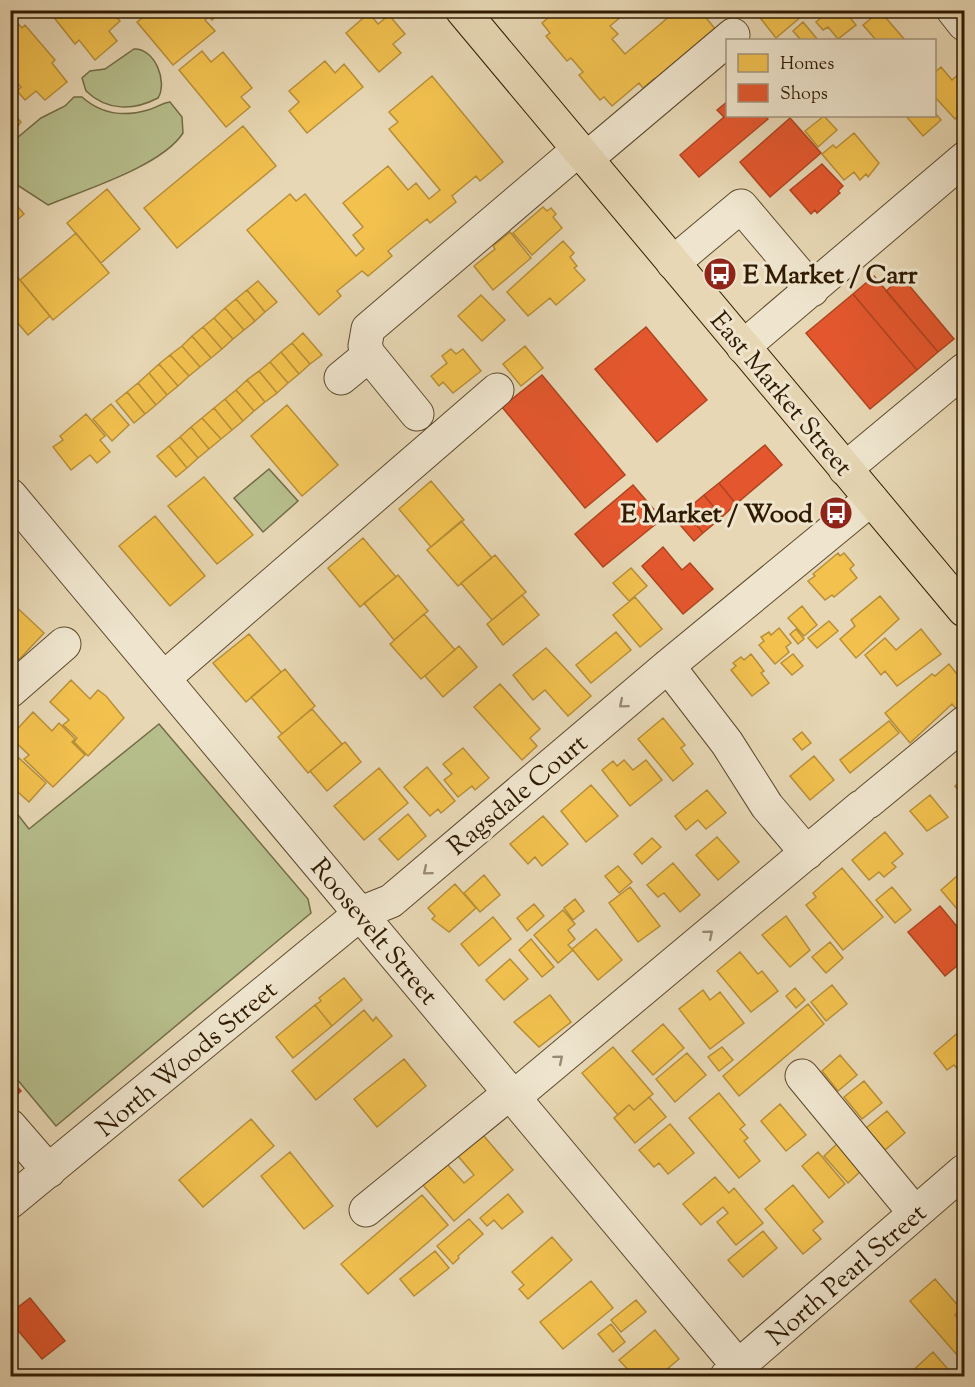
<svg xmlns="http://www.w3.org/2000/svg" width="975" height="1387" viewBox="0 0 975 1387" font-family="'Sorts Mill Goudy',serif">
<rect width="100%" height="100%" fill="#e7d7b4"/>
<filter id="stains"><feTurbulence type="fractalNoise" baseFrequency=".00333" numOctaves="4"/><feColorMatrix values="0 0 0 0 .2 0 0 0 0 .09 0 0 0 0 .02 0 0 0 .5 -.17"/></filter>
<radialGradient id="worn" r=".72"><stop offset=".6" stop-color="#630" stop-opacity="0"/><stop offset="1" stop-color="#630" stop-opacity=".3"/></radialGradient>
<path fill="#b6be8c" stroke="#736c46" stroke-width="1.5" d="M134,49C155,48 168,82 158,98C133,111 107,111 86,91L82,78L90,71L105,69Z
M74,97H82C101,114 124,117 148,110C156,108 162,103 170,102L182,117L183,133C162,166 84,190 48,205L11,181V143L41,118L65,106Z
M269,469L298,501L263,532L234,498Z
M159,724L308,899L311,913L56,1126L11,1072V806L29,829Z"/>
<path fill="#f2c14e" stroke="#b88f37" stroke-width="1.5" d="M48,10H105L109,15L112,12L120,21L109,31L117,41L95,60L79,40L75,44Z
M152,10H223L212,20L209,17L205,20L215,31L173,65L137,22Z
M557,10H629L610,26L618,34L612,39L625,54L677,10H700L715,29L703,39L707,43L657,84L654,79L643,88L639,83L612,106L604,97L600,100L579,75L583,72L571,58L567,61L546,36L550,33L542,23Z
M754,10H809L776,38Z
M830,10H844L856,25L838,39L828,27L823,30L816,22Z
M880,11L905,40H876L863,25Z
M369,13L378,24L389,15L405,34L393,44L401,53L379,72L346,33Z
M10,15L22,28L25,25L55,60L52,63L67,82L45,100L36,91L25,100L17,91L21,87L10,75Z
M803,22L818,40H801L793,31Z
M202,51L211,62L223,52L252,88L241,97L250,107L226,127L179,70Z
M325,61L335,73L344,64L363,87L307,133L289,111L299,102L289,91Z
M941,67L952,80L961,72L964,76V107L960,110L962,113L955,119L934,96V73Z
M432,76L503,162L480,181L476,176L452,196L456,202L430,223L427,219L388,251L392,256L368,276L362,271L337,291L341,296L319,315L247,230L290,194L296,201L305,194L356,256L364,249L353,235L363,227L343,203L388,166L408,190L416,183L429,199L440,190L389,129L398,122L389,112Z
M10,110L21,122L10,136Z
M934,112L941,120L923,136L906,116H934Z
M824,116L837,130L818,147L805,131Z
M243,126L276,166L177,248L144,208Z
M854,133L879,163L868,177L866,174L860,180L854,172L844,180L822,154L833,145L836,148Z
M107,189L140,229L101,263L67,223Z
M10,198L24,214L10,226Z
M543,207L547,211L551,208L556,214L553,217L562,228L532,255L513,233Z
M510,232L531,258L493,290L474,266L495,249L493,246Z
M76,233L109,273L53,320L20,280Z
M563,241L574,253L570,257L577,266L574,268L585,280L556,305L550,298L528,316L507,292Z
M16,275L50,316L28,335L10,314V279Z
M258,281L277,302L265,312L247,290Z
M247,290L265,312L255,321L236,299Z
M481,295L505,320L482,341L458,316Z
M236,299L255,321L244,330L225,308Z
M225,308L244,330L233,339L214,318Z
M214,318L233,339L222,349L203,327Z
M203,327L222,349L211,358L192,336Z
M303,333L322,355L310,364L292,343Z
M192,336L211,358L200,367L182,346Z
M292,343L310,364L299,374L281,352Z
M182,346L200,367L189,376L170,355Z
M525,346L543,368L521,386L503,364Z
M451,349L456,354L463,349L481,371L453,393L443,382L439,386L431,376L447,363L442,356Z
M281,352L299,374L288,383L270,362Z
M170,355L189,376L178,386L159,364Z
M270,362L288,383L277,393L259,371Z
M159,364L178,386L167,395L149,373Z
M259,371L277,393L265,402L247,380Z
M149,373L167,395L156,405L138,383Z
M247,380L265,402L254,411L236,390Z
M138,383L156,405L145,414L127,392Z
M236,390L254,411L243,421L225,399Z
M127,392L145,414L134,423L116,401Z
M225,399L243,421L232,430L214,408Z
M111,404L129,425L112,441L93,419Z
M287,405L338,465L302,496L251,436Z
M214,408L232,430L221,439L202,418Z
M86,414L105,436L100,440L110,452L97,463L90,455L71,470L53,447L63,440L60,436Z
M202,418L221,439L209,449L191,427Z
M191,427L209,449L198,458L180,437Z
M180,437L198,458L187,468L169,446Z
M169,446L187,468L176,477L157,456Z
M204,477L253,535L217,564L168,506Z
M431,481L464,520L431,547L399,509Z
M155,516L205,576L170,606L119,546Z
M461,521L492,558L458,586L427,550Z
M363,538L396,577L360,607L328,568Z
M838,553L840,556L844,553L854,565L850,569L857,578L834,597L832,595L825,600L808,581L815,576L813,574Z
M495,555L526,592L492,620L461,583Z
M631,568L647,586L629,601L613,583Z
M398,575L428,611L394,640L364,603Z
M522,595L539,615L503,645L487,624Z
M880,596L899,619L856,658L840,639L855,626L851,620Z
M635,597L662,629L640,647L613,615Z
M10,601L44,633L14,665L10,661Z
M802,606L817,625L804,636L788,618Z
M424,614L455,650L421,679L390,644Z
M829,621L838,631L817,648L808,638Z
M779,628L791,643L786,647L789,652L775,664L759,645L764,641L761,637L769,632L771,635Z
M796,629L804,639L798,644L790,634Z
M921,629L941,654L897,686L885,671L881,675L865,655L885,638L896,650Z
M616,632L631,650L591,683L576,665Z
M249,634L281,672L246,702L213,663Z
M459,646L477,667L443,697L425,676Z
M546,648L591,696L568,716L545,690L533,700L513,675Z
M751,654L764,671L761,673L769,683L752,696L731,670L736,666L733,663L741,657L744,660Z
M793,654L803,666L792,675L781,663Z
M949,664L964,683V707L959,712L952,704L910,743L885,713L932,674L935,676Z
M285,669L315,706L282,734L251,697Z
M71,680L90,699L98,690L106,696L124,718L88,756L74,742L77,738L63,725L69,720L50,702Z
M500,684L540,729L530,738L537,746L522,760L474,707Z
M312,709L342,744L308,773L278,737Z
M33,712L52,731L59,723L75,739L72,742L85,755L53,787L24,759L29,755L10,737Z
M663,718L685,745L681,748L693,764L673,781L638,739Z
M889,721L899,733L850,773L840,760Z
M802,732L811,743L802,750L793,739Z
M345,742L361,762L327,791L310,771Z
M463,748L489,778L475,790L472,786L458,797L444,780L452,774L443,764Z
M814,756L834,780L810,800L790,776Z
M19,758L46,783L29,802L10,785V762L13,764Z
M624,760L633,770L646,760L662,780L630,806L602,770L613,761L617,766Z
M427,767L455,801L441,813L438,809L430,816L404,787Z
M379,768L408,803L364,840L334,806Z
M964,778V798L955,786Z
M591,785L618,816L586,842L561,811Z
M707,790L726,813L706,829L698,820L686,830L675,816Z
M930,795L948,817L927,831L910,811Z
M408,814L426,836L398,860L379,839Z
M543,816L568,844L542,866L535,857L528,864L510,844Z
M885,832L903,854L892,863L896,867L884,877L879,872L869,880L852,860Z
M717,837L739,862L718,880L696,855Z
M652,838L661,847L642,864L634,854Z
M673,863L700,895L680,912L664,893L658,897L647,885Z
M618,866L632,882L619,893L605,876Z
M842,868L883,917L843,950L806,905L816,897L813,893Z
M964,870V914L963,916L941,890Z
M484,875L500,895L480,912L464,893Z
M455,884L476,908L449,932L432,919L435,916L428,908Z
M630,887L660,926L638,942L609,903Z
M892,887L911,910L895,923L876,900Z
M575,899L584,911L573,920L564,908Z
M534,904L544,916L527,931L517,918Z
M563,910L575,924L568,930L575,939L568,945L573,950L558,963L534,935Z
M786,916L810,950L790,967L762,935Z
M493,917L511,939L479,966L461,944Z
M596,929L622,960L598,980L572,949Z
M531,939L554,967L542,977L519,950Z
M830,942L843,958L826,973L812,957Z
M740,952L758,974L762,971L778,991L751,1012L717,971Z
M510,959L528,979L504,1000L486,980Z
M344,978L362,1000L332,1026L315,1005L321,1001L319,998Z
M832,985L847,1004L826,1021L811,1002Z
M795,988L805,1000L796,1008L786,996Z
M703,990L710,1000L720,992L744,1023L710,1049L679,1009Z
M550,995L571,1022L539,1047L514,1022Z
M808,1004L824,1024L739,1096L723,1076Z
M315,1005L332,1026L293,1058L276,1037Z
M364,1010L373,1021L376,1017L392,1036L316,1100L292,1071Z
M663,1024L684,1048L653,1075L632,1051Z
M960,1031L964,1036V1077L954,1065L947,1070L934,1053Z
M613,1047L653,1094L634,1110L629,1105L618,1115L582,1073Z
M722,1047L733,1060L719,1071L708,1057Z
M687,1053L706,1075L675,1102L656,1079Z
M840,1055L857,1075L838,1091L822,1071Z
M404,1059L426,1086L377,1127L354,1099Z
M864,1081L882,1103L862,1119L844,1097Z
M719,1093L745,1125L740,1129L748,1138L744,1141L760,1161L739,1178L689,1118Z
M649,1097L666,1117L635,1143L614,1118L629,1105L634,1110Z
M780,1104L806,1135L786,1151L761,1121Z
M887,1111L905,1133L885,1150L866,1128Z
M251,1119L274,1146L203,1207L179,1180Z
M670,1124L694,1153L668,1174L659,1163L654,1167L639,1150Z
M483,1135L513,1170L454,1221L423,1185L447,1164L464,1183L474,1175L458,1156Z
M838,1143L862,1170L848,1183L824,1156Z
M290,1152L333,1206L304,1229L261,1176Z
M818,1152L845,1184L829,1198L802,1166Z
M715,1177L729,1193L734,1188L763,1223L736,1245L717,1222L728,1213L723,1207L701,1225L683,1204Z
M793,1185L823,1222L813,1230L821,1239L803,1254L765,1209Z
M508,1194L523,1212L502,1229L494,1220L487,1226L480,1218Z
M422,1195L448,1225L368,1294L341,1264Z
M469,1219L483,1234L458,1256L459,1258L453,1264L437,1246Z
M763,1231L777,1248L743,1277L728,1260Z
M552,1237L572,1260L528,1299L519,1289L524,1285L512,1272Z
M435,1251L449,1268L414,1296L400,1279Z
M935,1279L961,1309L955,1315L964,1326V1363L910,1301Z
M591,1281L613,1308L563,1349L540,1322Z
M636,1300L646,1312L621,1332L611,1320Z
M611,1324L625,1342L613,1352L598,1334Z
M655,1330L679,1359L659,1376H634L619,1360Z
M933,1352L954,1376H909L908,1375Z"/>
<path fill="#e4572e" stroke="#ae4520" stroke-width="1.5" d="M728,101V116H765L768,119L699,177L680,155L724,117L717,110Z
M790,118L821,153L770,197L740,162Z
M822,164L843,186L838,191L840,193L817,213L815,210L811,214L790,190Z
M874,276L938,352L917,370L853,294Z
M902,277L954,339L938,352L886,291Z
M853,294L917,370L870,409L806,333Z
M646,327L707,400L657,442L595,369Z
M542,375L625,475L585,508L502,407Z
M765,445L782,465L736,504L719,483Z
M719,483L736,504L722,517L704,495Z
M633,485L662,519L603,567L575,534Z
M704,495L722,517L703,533L685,511Z
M685,511L703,533L694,541L675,519Z
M663,547L682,570L690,563L713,589L683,614L642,566Z
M940,906L964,935V960L945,976L908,932Z
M10,1079L21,1091L10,1101Z
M30,1298L65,1341L42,1359L10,1321V1313Z"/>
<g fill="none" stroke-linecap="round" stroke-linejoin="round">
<g stroke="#5e4a2d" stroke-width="35">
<path id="minor" d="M953,10L964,24
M586,159L733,35
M673,263L741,206L812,290
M743,347L964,159
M341,378L369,355
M417,414L369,355L365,346L368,329L578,150
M845,469L964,370
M10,495L739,1367
M668,666L727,743L767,806L807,853
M164,678L497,390
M10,691L64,644
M868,802L964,723
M802,1076L915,1213
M514,1097L861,807
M10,1126L49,1171
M10,1202L361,913L391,901L668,666L871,499
M366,1210L511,1092
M727,1376L964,1171"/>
</g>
<g stroke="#301b00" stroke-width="35">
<path id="major" d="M462,10L964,610"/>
</g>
<use href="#minor" stroke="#efe5ce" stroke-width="33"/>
<use href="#major" stroke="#e7d7b4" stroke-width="33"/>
</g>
<defs><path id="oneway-chevron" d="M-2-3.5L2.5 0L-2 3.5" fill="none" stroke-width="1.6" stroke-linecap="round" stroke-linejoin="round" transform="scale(1.5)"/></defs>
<g stroke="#998a71">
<use href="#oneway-chevron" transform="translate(623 704) rotate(140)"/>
<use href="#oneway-chevron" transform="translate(427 871) rotate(140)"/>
<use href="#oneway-chevron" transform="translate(709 934) rotate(-40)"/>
<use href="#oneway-chevron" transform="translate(559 1059) rotate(-40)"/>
</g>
<defs>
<g id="bus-disc" transform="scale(1.725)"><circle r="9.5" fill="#8f2418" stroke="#efe5ce"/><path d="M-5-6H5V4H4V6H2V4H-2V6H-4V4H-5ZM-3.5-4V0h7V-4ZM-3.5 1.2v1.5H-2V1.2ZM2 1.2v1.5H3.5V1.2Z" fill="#fff"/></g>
</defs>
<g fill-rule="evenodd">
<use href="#bus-disc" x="720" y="274"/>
<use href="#bus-disc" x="836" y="513"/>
</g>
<g text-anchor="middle" stroke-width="6" stroke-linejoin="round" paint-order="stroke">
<g font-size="26" font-weight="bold" fill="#301b00" stroke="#efe5ce" text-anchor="start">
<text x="743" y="283">E Market / Carr</text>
<text x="813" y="522" text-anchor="end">E Market / Wood</text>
</g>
<g font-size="26" fill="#301b00" stroke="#efe5ce">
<text transform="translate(782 393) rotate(50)" y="9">East Market Street</text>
<text transform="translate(517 794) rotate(-40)" y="9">Ragsdale Court</text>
<text transform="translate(375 931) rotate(50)" y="9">Roosevelt Street</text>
<text transform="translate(186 1058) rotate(-40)" y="9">North Woods Street</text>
<text transform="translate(846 1274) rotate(-41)" y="9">North Pearl Street</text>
</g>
</g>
<rect width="975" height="1387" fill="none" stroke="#e7d7b4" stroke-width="36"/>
<rect x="12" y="12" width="951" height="1363" fill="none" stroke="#301b00" stroke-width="3"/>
<rect x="18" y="18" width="939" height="1351" fill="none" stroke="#301b00" stroke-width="1.5"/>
<rect x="726" y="39" width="210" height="78" fill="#efe5ce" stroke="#a3947c" stroke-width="1.5"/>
<rect x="738" y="54" width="30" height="18" fill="#f2c14e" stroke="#a3947c" stroke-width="1.5"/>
<text x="780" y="69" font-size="18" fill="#301b00">Homes</text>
<rect x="738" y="84" width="30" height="18" fill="#e4572e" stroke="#a3947c" stroke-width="1.5"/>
<text x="780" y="99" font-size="18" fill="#301b00">Shops</text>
<rect width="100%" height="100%" filter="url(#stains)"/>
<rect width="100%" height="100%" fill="url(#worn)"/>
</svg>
